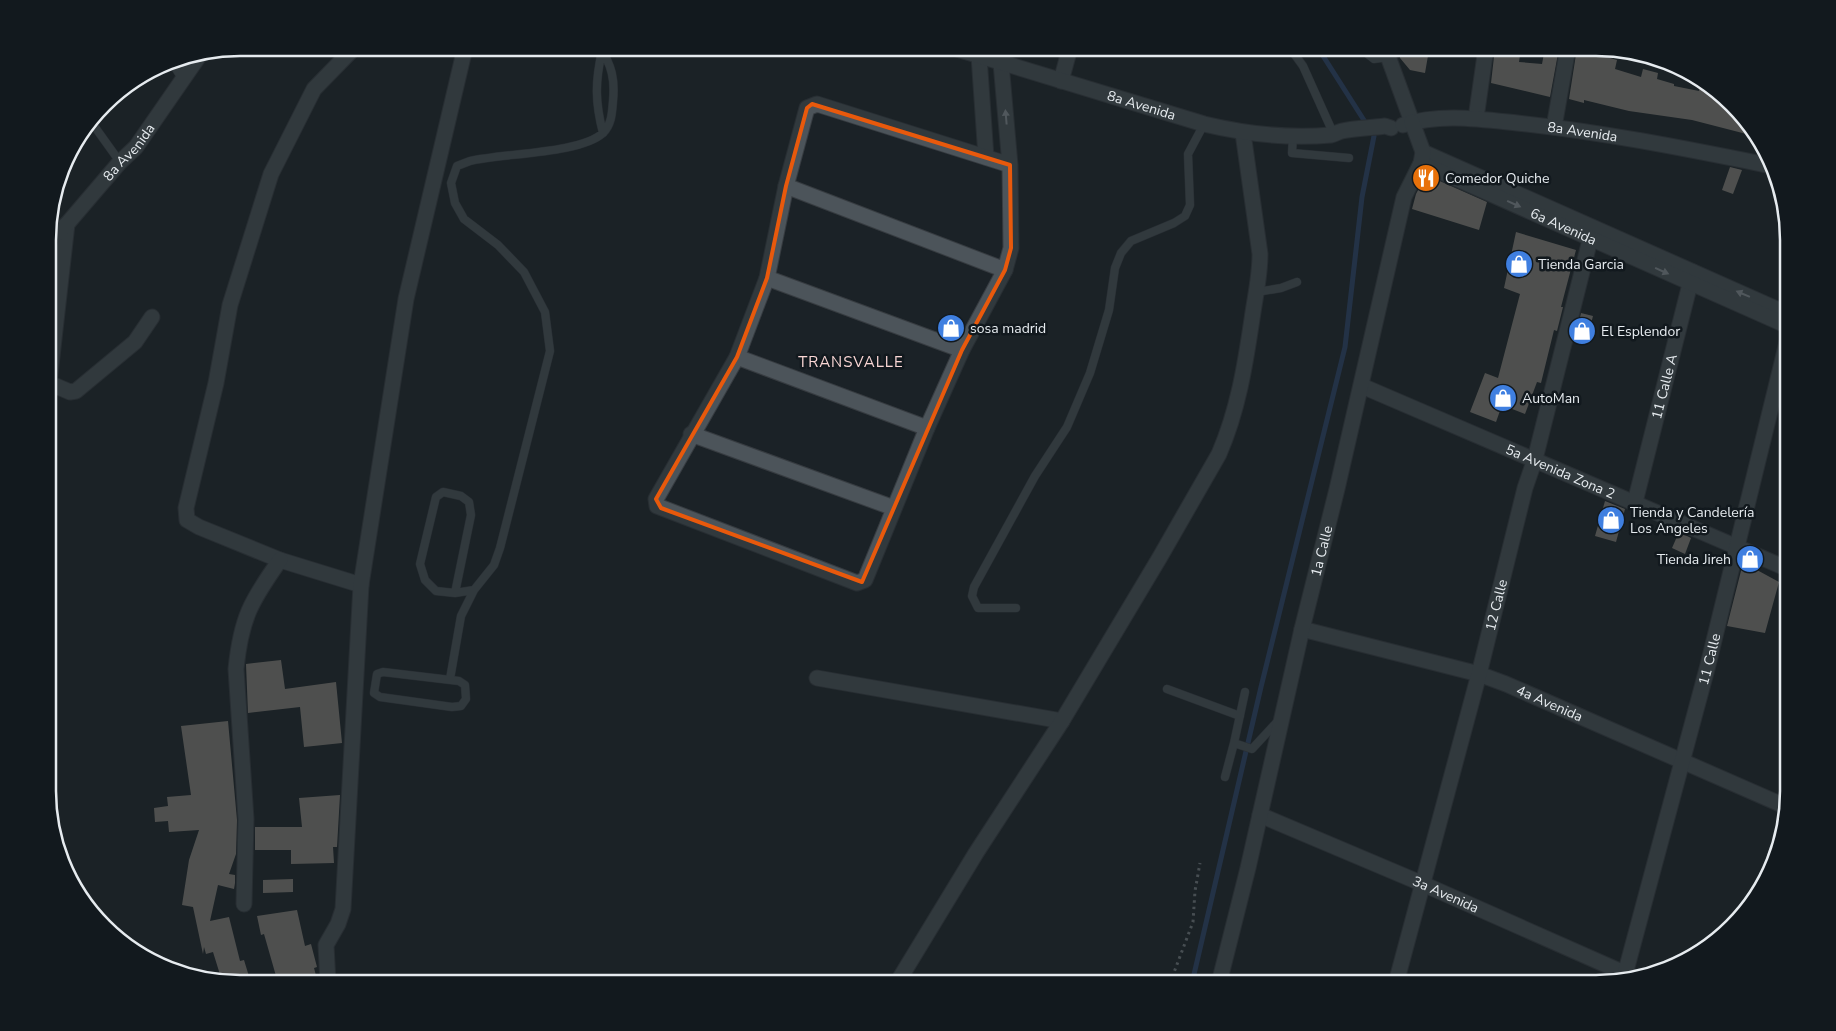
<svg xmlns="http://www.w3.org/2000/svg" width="1836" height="1031" viewBox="0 0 1836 1031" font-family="'Nunito Sans',sans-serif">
<rect width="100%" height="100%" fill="#1b2227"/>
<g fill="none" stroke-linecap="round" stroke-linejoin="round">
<path stroke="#2e456e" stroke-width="5" d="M1192,983L1261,687L1345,347L1362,197L1374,136L1318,48"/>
</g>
<path fill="#8d867e" d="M1401,48L1429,50L1425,73L1410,70L1400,58Z
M1495,48H1521L1519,62L1542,64L1545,48H1559L1550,97L1491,83Z
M1577,48H1597L1596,54L1617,60L1615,69L1641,77L1643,69L1658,73L1657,79L1674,84V86L1699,91L1701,82L1758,137L1692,120L1629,111L1584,100V103L1569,99Z
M1730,167L1742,170L1733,194L1722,190Z
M1426,175L1487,202L1479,230L1412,209L1416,194Z
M1516,232L1576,250L1561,307H1563L1557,331L1554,330L1541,383L1537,382L1525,414L1502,405L1496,422L1470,412L1485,373L1498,378L1520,294L1504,288Z
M1581,313L1593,316L1587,339L1576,336Z
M1605,501L1625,509L1616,542L1595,536Z
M1679,532L1691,538L1685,554L1672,548Z
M1746,564L1779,582L1765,633L1727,626L1742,567Z
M281,660L285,689L336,682L342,743L304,747L300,707L248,713L246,664Z
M228,721L237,820L236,854L229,874L235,875V883L234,889L218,885L210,921L229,917L240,961L244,960L251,983L222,981L213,952L206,954L204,947L203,954L193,907L182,905L189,860L199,830L169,832L168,821L155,822L154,808L168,806L167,797L191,795L181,726Z
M340,795L337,847H333L334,863L291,864V850H255V827H302L299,798Z
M293,879V892L263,893V880Z
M297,910L305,946L311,944L317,967L314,968L318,983H278L264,934L261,935L257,916Z"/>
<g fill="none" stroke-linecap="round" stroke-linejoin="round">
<g stroke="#373c41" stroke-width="9">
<path id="lane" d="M1290,48L1303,66L1334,135
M1360,48L1374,59L1388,57
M602,51C595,82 595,102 603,133
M171,61L183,80
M92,123L120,162
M1293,136L1292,153L1349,158
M1257,292L1281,288L1297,282
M455,593L471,515L469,502L461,496L443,492L436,497L420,564L425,580L436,591L455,593L474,590L494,565L500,548L550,351L545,312L524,272L498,245L464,219L455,203L451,183L457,166L470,161C502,153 580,154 603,133C612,124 612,112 613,101C615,80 612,65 600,48
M1016,608H978L972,596L974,587L1035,476L1067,427L1090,373L1109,310L1115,268L1121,253L1131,241L1174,223L1185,216L1190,205L1188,154L1204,124
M383,672L459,681L465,685L466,699L461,706L452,707L380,697L374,693L377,674Z
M450,679L461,616L474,590
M1167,689L1240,716
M1245,692L1234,743L1252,749L1278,721
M1225,777L1234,743"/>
</g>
<g stroke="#373c41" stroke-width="17">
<g id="street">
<path d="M354,48L314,89L271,174L230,305L216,383L186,508L187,520L199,527L280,560L361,585"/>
<path d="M1385,48L1412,122"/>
<path d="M979,56L986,157"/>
<path d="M1001,63L1010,165L1011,248L1005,270L962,350L927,428L865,580L857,583L657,506L656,499L737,357L767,278L786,186L807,108L817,104L1010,165"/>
<path d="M1061,81L1070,48"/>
<path d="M1476,118L1486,48"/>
<path d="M1554,127L1568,48"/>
<path d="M786,186L1005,270"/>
<path d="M767,278L962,350"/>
<path d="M737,357L927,428"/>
<path d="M49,383L67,224"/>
<path d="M49,383L70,392L76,391L135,342L152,317"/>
<path id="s1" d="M1362,386L1788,569"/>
<path d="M691,434L894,508"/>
<path id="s2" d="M1635,502L1693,272"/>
<path id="s3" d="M1302,629L1479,674L1506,684L1787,807"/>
<path d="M817,678L1062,721"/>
<path id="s4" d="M1260,815L1423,884L1631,976"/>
<path d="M244,904L246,819L236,669C241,618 251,601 280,560"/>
<path id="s5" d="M1624,978L1708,665L1788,338"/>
<path d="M328,983L326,945L338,924L343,909L361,585L406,299L465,48"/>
<path d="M897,983L976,853L1062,721L1160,557L1219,454C1238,410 1245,366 1252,319C1255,297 1260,277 1260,254L1243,133"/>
<path id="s6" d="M1396,983L1479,674L1525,488L1535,459L1593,228"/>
</g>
</g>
<g stroke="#373c41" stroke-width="17">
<g id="secondary">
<path id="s7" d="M954,48L1204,124C1246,134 1287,139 1331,135C1335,134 1338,132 1342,131C1356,128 1371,128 1385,126L1391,128"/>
<path id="s8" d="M1403,125C1439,113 1480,119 1517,123C1603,132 1687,149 1772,166"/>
<path d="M1423,152L1788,314"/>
<path id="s9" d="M1421,163L1788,326"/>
<path id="s10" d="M49,240L67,224L120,162L136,147L199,56"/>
<path id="s11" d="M1219,983L1248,868L1302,629L1337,489L1404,197L1421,163L1423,152L1412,122"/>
</g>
</g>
<path stroke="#7d8388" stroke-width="3" stroke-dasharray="2.5 4" stroke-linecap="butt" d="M1170,983L1193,922L1195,891L1200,863"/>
<use href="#lane" stroke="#4c545a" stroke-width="8"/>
<use href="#street" stroke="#4c545a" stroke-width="15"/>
<use href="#secondary" stroke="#4c545a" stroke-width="15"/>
</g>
<defs><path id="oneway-solid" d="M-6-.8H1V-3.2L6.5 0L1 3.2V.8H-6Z" transform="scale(1.25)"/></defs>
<g fill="#91989d">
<use href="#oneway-solid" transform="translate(1006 117) rotate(-95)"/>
<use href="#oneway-solid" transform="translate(1514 204) rotate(24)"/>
<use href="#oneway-solid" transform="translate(1662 271) rotate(24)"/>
<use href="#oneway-solid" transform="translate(1743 294) rotate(-157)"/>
</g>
<path d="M0 0H1836V1031H0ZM812,104L1010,165L1011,248L1005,270L962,350L862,582L661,508L656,499L737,357L767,278L786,186L807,108Z" fill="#1b2227" fill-opacity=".55" fill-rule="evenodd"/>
<path fill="none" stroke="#e8590c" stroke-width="4" stroke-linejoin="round" d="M812,104L1010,165L1011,248L1005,270L962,350L862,582L661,508L656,499L737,357L767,278L786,186L807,108Z"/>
<defs>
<g id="restaurant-disc" transform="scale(1.4375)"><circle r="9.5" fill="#e8710a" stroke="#12191e"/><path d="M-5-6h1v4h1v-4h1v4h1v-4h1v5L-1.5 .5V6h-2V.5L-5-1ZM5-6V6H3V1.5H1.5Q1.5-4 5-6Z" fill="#fff"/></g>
<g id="shop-disc" transform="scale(1.4375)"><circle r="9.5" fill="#3f7fe0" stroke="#12191e"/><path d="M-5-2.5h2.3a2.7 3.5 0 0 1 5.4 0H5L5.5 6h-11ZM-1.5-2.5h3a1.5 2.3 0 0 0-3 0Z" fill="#fff"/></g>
</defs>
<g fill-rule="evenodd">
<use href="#restaurant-disc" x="1426" y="178"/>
<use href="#shop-disc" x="1519" y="264"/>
<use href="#shop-disc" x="951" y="328"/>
<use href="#shop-disc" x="1582" y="331"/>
<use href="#shop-disc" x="1503" y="398"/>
<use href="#shop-disc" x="1611" y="520"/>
<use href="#shop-disc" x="1750" y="559"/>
</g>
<g text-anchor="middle" stroke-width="5" stroke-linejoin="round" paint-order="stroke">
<g font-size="14" fill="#e6ebef" stroke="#12191e">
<text dy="5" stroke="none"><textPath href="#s7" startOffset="196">8a Avenida</textPath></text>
<text dy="5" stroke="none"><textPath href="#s8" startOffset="181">8a Avenida</textPath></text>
<text dy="5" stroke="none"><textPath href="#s10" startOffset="119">8a Avenida</textPath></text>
<text dy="5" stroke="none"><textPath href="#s9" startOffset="156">6a Avenida</textPath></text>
<text dy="5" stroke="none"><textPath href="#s2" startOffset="119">11 Calle A</textPath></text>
<text dy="5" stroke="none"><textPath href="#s1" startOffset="216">5a Avenida Zona 2</textPath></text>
<text dy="5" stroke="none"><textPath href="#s11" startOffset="444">1a Calle</textPath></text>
<text dy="5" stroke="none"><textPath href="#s6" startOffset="391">12 Calle</textPath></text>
<text dy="5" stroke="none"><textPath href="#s5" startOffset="330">11 Calle</textPath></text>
<text dy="5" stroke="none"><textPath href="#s3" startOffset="259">4a Avenida</textPath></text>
<text dy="5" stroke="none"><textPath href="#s4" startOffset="202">3a Avenida</textPath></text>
</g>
<g font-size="14" fill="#e6ebef" stroke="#12191e" text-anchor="start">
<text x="1445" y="183">Comedor Quiche</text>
<text x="1538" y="269">Tienda Garcia</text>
<text x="970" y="333">sosa madrid</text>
<text x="1601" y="336">El Esplendor</text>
<text x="1522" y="403">AutoMan</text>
<text x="1630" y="517">Tienda y Candelería<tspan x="1630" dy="16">Los Angeles</tspan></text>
<text x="1731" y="564" text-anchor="end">Tienda Jireh</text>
</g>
<g font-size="15" letter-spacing="1" fill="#fad7d5" stroke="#12191e">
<text x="851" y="367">TRANSVALLE</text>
</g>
</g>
<path d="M0 0H1836V1031H0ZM240 56H1596A184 184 0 0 1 1780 240V791A184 184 0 0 1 1596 975H240A184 184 0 0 1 56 791V240A184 184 0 0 1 240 56Z" fill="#12191e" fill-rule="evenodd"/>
<path fill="none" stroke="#e6ebef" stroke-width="2.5" d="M240 56H1596A184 184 0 0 1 1780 240V791A184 184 0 0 1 1596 975H240A184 184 0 0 1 56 791V240A184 184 0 0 1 240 56Z"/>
</svg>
